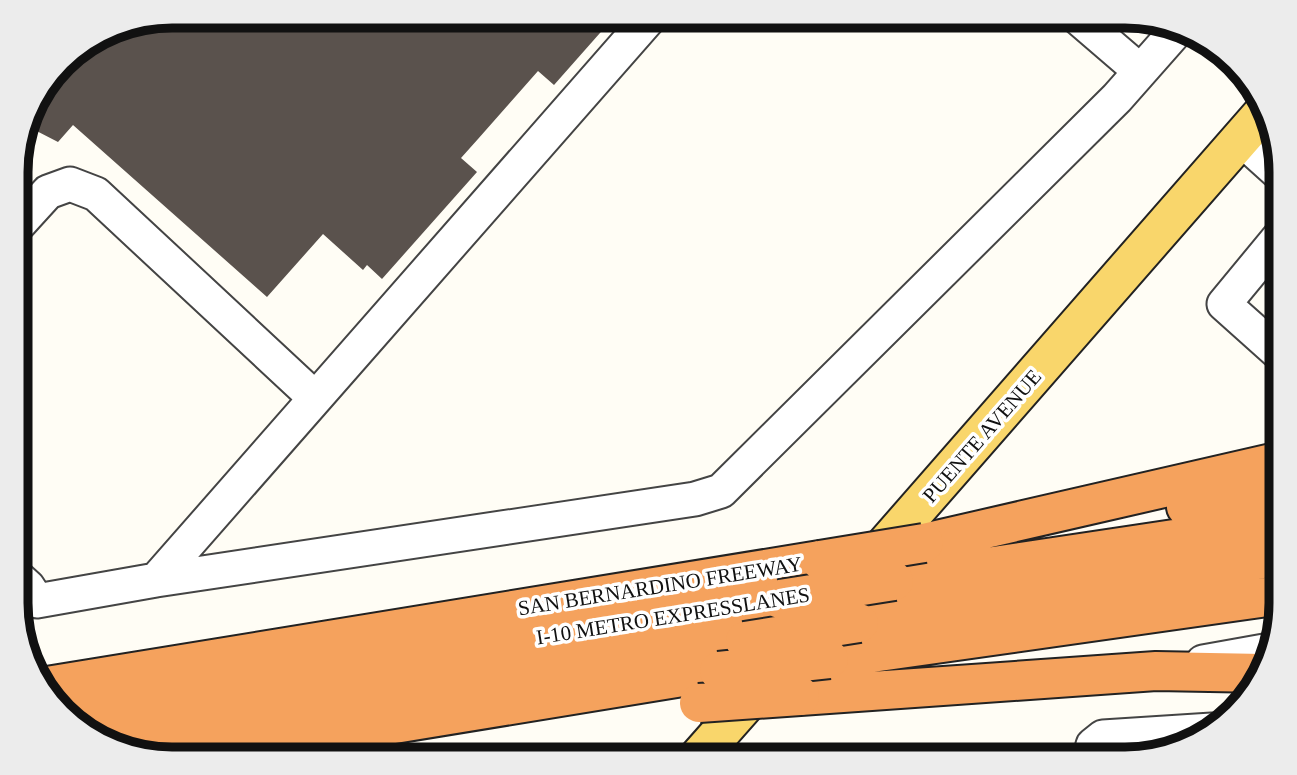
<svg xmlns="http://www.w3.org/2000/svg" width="1297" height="775" viewBox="0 0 1297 775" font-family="'Times New Roman',serif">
<rect width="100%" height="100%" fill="#fffdf5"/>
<path fill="#5a524d" d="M172,16H615L554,85L538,71L478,139L461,158L477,172L382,279L367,265L363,270L323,234L267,297L73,125L58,142L25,125L32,102L69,55L112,27Z
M570,750L576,755L573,759H521Z"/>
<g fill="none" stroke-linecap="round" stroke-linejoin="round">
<g stroke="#444" stroke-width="37">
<path id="minor" d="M1076,16L1140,71
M1241,139L1281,175
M17,226L48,192L70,184L96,194L315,398
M1281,235L1224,304L1281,355
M17,577L28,587L37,601L156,580L695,499L721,491L1117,98L1177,30
M156,580L651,16
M1203,662L1270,650
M1089,759L1093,745L1103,737L1212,730"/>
</g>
<g stroke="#222" stroke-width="42">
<path id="major" d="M867,566L1264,112
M697,759L765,682"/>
</g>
<g stroke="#222" stroke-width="42">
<path id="highway" d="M1186,507L1281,494
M924,543L1281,461
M894,581L1281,523
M859,623L1281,556
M829,659L1281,595
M41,687L820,560
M800,696L1156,671L1263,673
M65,712L780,599
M102,740L745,641
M180,759L719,671"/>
</g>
<use href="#minor" stroke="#fff" stroke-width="33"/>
<use href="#major" stroke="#f9d66b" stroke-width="38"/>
<use href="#highway" stroke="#f5a25d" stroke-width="38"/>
<g stroke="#222" stroke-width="42" stroke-linecap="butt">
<path id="highway-bridge" d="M820,560L924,543
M780,599L894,581
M745,641L859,623
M719,671L829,659
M699,703L800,696"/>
</g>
<use href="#highway-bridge" stroke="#f5a25d" stroke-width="38"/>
</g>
<g text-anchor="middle" stroke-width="7" stroke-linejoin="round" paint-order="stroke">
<g font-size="21" fill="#111" stroke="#fff">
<text transform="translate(982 436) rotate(-49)" y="7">PUENTE AVENUE</text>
<text transform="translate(660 586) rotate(-9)" y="7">SAN BERNARDINO FREEWAY</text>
<text transform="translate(673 616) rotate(-9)" y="7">I-10 METRO EXPRESSLANES</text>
</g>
</g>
<path d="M0 0H1297V775H0ZM172 28H1125A144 144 0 0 1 1269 172V603A144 144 0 0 1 1125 747H172A144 144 0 0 1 28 603V172A144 144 0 0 1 172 28Z" fill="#ececec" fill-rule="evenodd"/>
<path fill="none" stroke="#111" stroke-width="9" d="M172 28H1125A144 144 0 0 1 1269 172V603A144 144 0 0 1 1125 747H172A144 144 0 0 1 28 603V172A144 144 0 0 1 172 28Z"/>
</svg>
